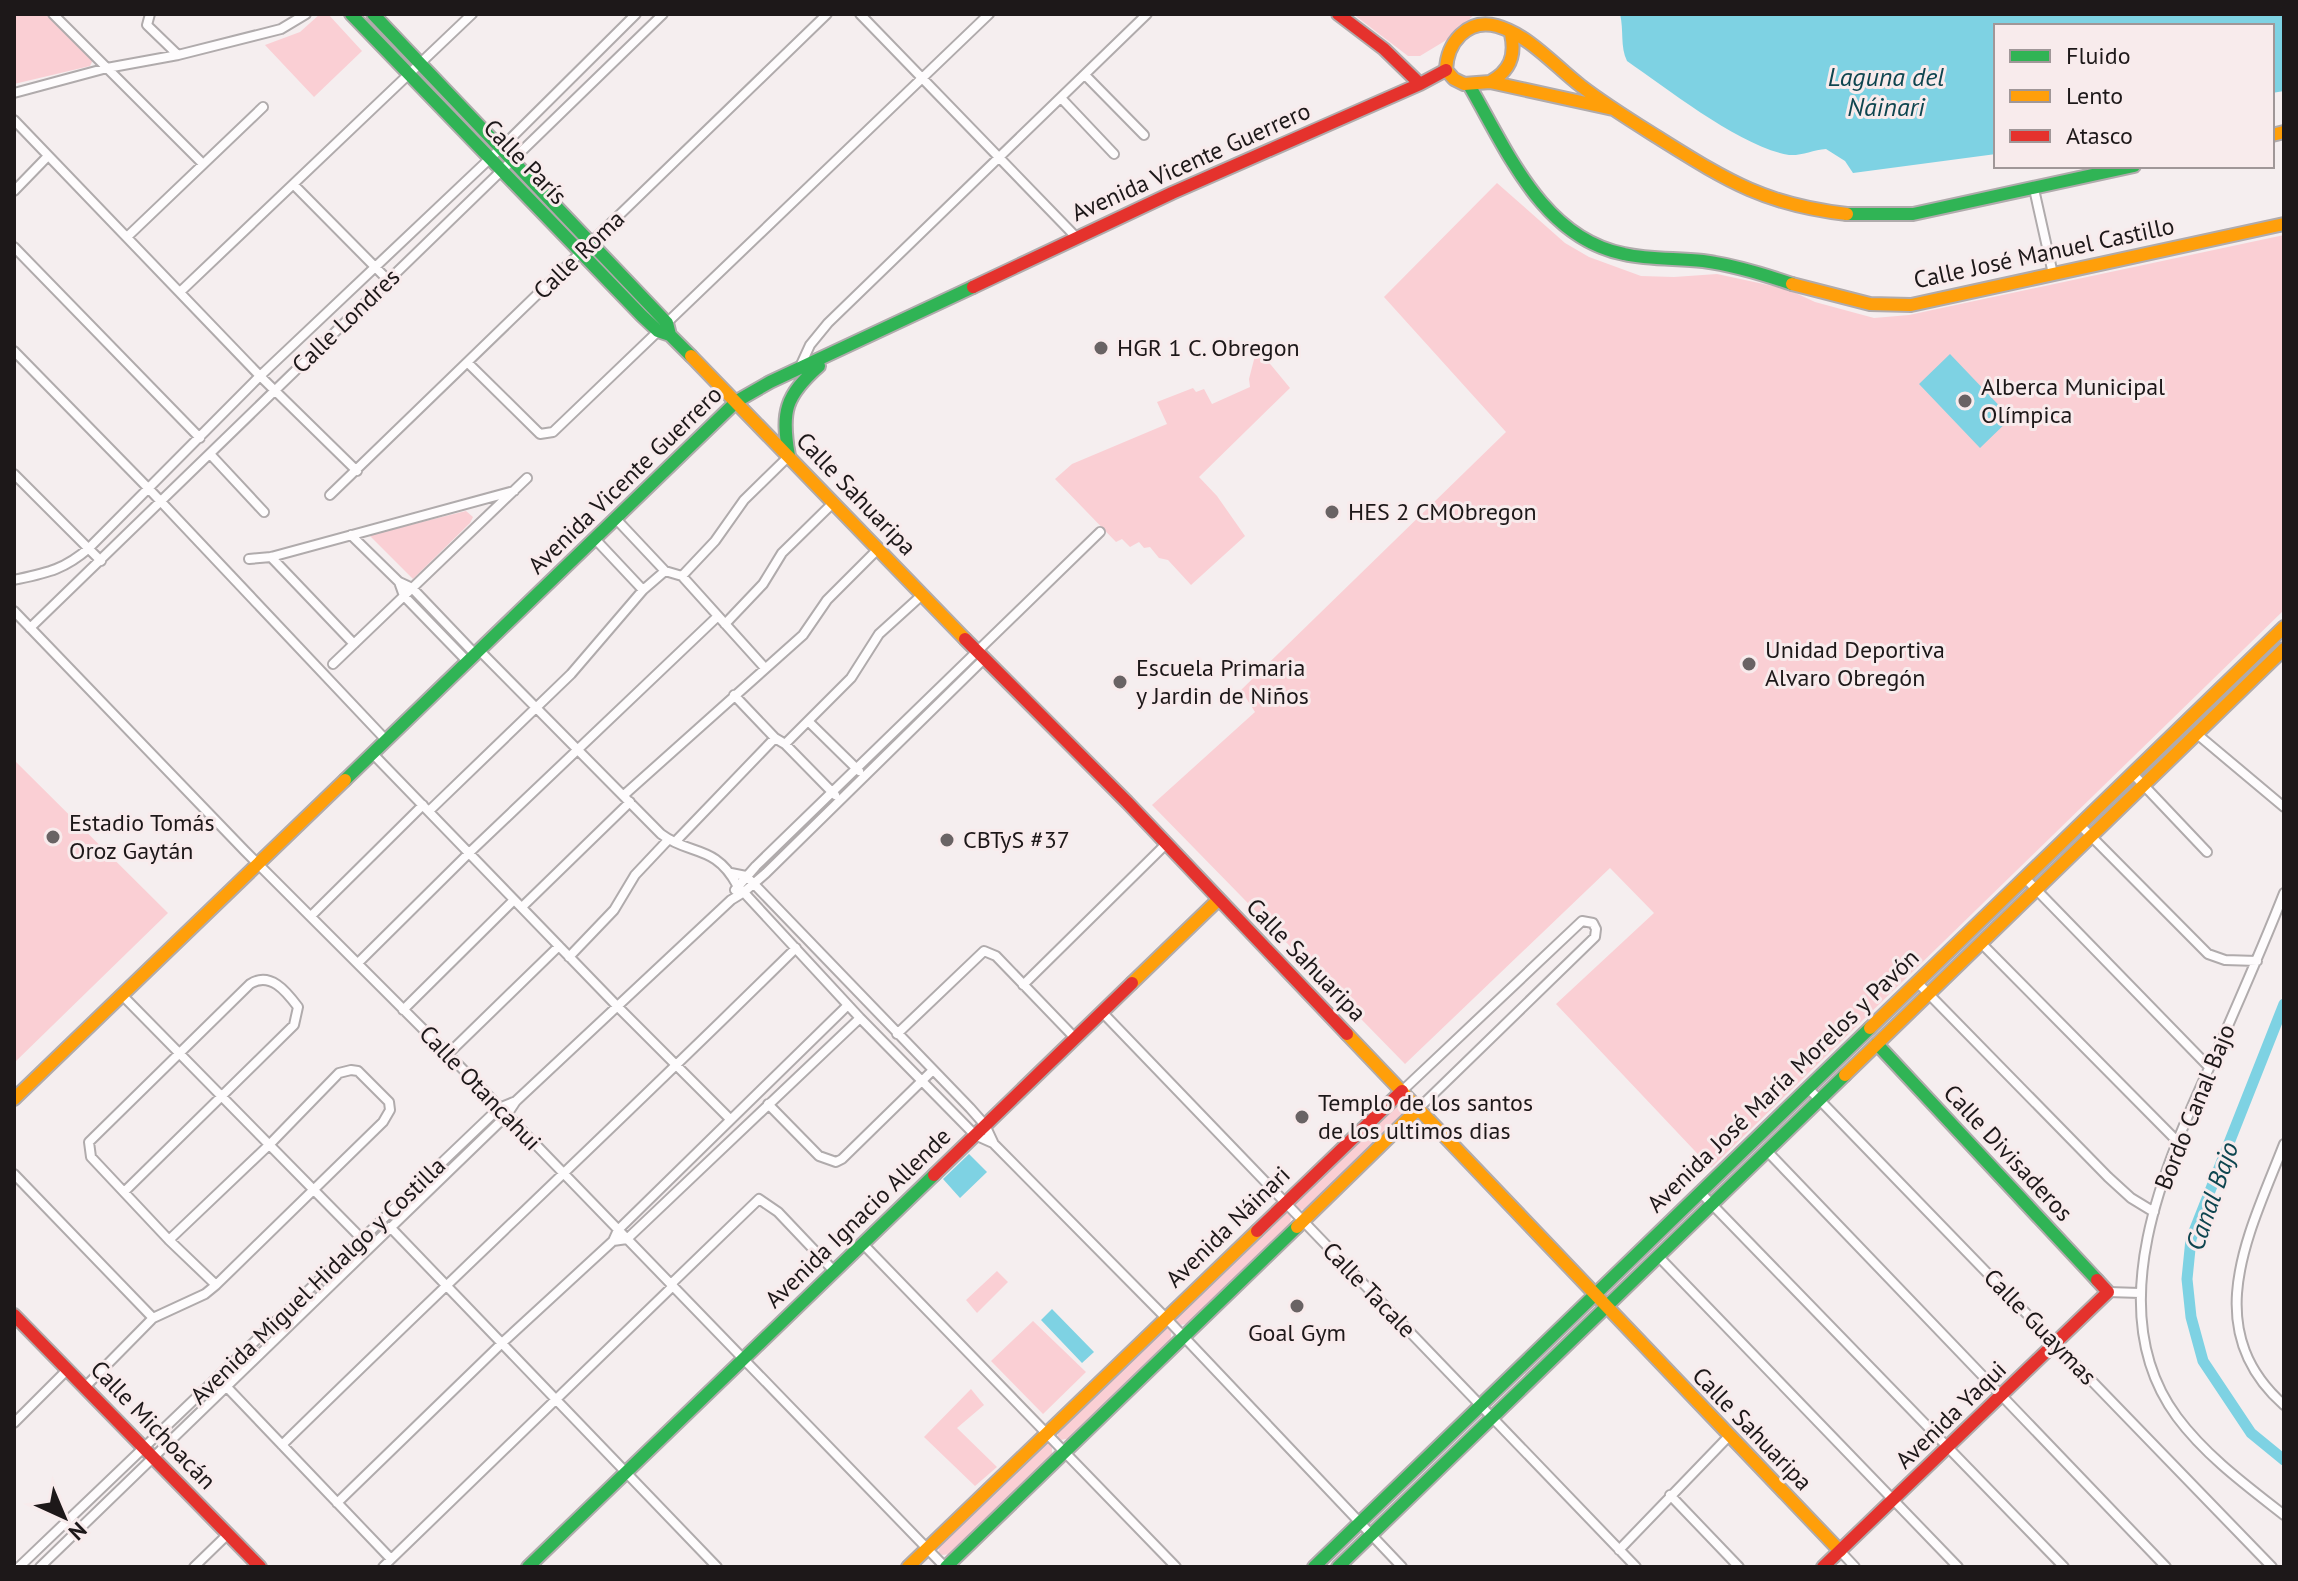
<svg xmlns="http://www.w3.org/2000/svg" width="2298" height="1581" viewBox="0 0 2298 1581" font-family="'PT Sans',sans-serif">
<rect width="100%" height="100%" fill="#f5eeef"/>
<path fill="#facfd4" d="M14,14H50L94,58L90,66L14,84Z
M320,14H328L362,51L314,97L265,45L300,32Z
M1353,14H1474L1458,33L1420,56H1408Z
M1497,183L1565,243L1589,257L1641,276L1674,277L1717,274L1787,289L1815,302L1874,318L1909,315L2284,235V610L1711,1168L1556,1004L1654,913L1610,868L1405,1064L1152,805L1255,712L1241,690L1506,432L1384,297Z
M1257,348L1290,388L1199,477L1217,496L1245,536L1191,585L1168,560L1159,558L1150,547L1144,548L1139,542L1130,547L1122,539L1116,542L1055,479L1072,464L1167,424L1157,402L1193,388L1196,392L1204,389L1212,404L1250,387L1249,379Z
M466,511L473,517L470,523L413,579L369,535Z
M14,760L168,913L14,1063Z
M1402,1098L1410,1103L1409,1110L1309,1209L1299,1210L1296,1208L1295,1199Z
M1282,1212H1287L1291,1217L1290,1225L1283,1234L1190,1323L1181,1325L1177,1322L1176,1313Z
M997,1271L1008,1282L977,1313L966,1300Z
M1033,1321L1086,1372L1043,1414L991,1361Z
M1163,1327H1168L1171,1332V1340L1164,1349L1071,1438L1061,1440L1058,1437L1057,1428Z
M971,1389L984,1405L957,1428L997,1467L975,1486L924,1437Z
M1044,1443H1049L1052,1448V1455L1045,1465L952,1554L942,1555L939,1553L938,1544Z"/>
<path fill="#7ed2e3" d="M1620,14H2284V91L2272,93V26H1996V154L1853,173L1845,161L1826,149C1813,150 1801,156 1789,155C1741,147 1669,90 1627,61C1620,47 1624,30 1620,14Z
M1950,354L2011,418L1980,448L1919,384Z
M969,1154L987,1172L960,1198L943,1179Z
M1052,1309L1094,1352L1082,1363L1041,1320Z"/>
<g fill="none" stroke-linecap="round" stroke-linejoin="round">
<path stroke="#7ed2e3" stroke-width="11" d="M2284,1004L2191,1239L2187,1279L2191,1317L2203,1361L2251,1433L2284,1460"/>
<g stroke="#b0abac" stroke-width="12">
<path id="street" d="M53,14L203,164
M150,14L147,25L178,55
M860,14L1077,238
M1085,75L1144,135
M14,93L107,68L178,55L281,29L306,14
M1061,98L1114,154
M14,120L260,376L357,471
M294,185L388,280
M2034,189L2053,274
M14,191L48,156
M127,237L263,107
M14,247L200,438
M180,292L472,14
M14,351L149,489L386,740
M468,363L540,434L553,432L989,14
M799,369L810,345L828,323L1147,14
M210,454L264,512
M14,474L101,561
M330,495L827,14
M617,520L665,571L682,576L765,668
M351,535L399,582L412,588L475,654
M596,540L643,590
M271,557L354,644
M249,559L271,557L514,491
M682,576L715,541L744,500L789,456
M14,580C46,573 64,570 89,548L260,376L501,148L636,14
M399,582L404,596L467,661
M14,611L245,851L448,1054L945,1567
M725,624L763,584L782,553L834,502
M30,628L663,14
M479,650L661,834C690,856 715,844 737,885L860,1018L975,1135L993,1143L1166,1318L1402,1567
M333,664L527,478
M734,695L775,738L785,744L835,795
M808,721L859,771
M2197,734L2284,807
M785,744L851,678L879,634L922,595
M373,754L617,1006L730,1119
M2134,775L2207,852
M624,795L803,635L827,600L878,549
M429,811L571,674L643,590L665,571
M2081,826L2208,954L2225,960L2257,961
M675,842L775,738
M731,873L746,876L754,884L970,1108L985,1125L993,1142
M2026,879L2209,1067
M735,890L756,866L1100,532
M2284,893C2264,944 2242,994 2220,1044C2171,1152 2095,1306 2177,1417C2206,1456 2247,1486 2284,1515
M522,907L630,802
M311,916L423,805
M1981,943L2177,1141
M569,957L614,910L635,875L668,840
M358,963L469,853L718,616
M1917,982L2108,1177L2131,1198L2154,1212
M1023,985L1165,845
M122,995L364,1241
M403,1010L514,900
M1102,1012L1636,1567
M897,1034L984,951L996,956L1075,1038
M448,1054L559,946
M1808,1088L2272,1567
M1402,1091L1582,921L1593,923L1596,929L1595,937L1419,1108
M768,1104L819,1156L836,1162L842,1159L932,1071
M2284,1144C2250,1232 2197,1328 2284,1405
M1767,1151L2166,1567
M14,1174L153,1318
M124,1192L294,1025L298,1007C286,991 270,971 250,984L89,1142L91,1157L169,1240L216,1285
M1700,1192L2064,1567
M390,1227L717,1567
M613,1241L627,1239L860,1018
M863,1244L1176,1567
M1658,1256L1958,1567
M671,1284L759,1199L778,1212L834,1271
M2108,1292L2140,1293
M223,1383L391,1559
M85,1387L153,1318L205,1294L216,1285L383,1122L390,1110L389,1102L358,1071L351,1070L339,1073L270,1144L169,1240
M14,1423L68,1369
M282,1445C452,1278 627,1115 796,948
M1670,1495L1739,1567
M337,1503L502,1343L613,1241L618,1230L848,1005
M1619,1550L1729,1436
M1840,1551L1855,1567
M19,1567L499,1108L516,1101
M40,1567L506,1116L516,1101L731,900L744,892L766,873L985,658
M194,1567L228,1534
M383,1567L673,1286"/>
</g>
<g stroke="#b0abac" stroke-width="16">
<path id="fast" d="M351,14L642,316L658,331L670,335L691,356
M373,14L667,323L670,335
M1469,85C1507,150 1542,238 1624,254C1650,260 1677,258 1703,261C1733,265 1763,274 1792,284
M1847,214H1913L2134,166
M789,456C781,412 785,396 819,366
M345,780L737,401L770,382L973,287
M1877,1044L2097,1280
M528,1567L934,1175
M946,1567L1297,1227
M1314,1567L1870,1028
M1338,1567L1845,1075"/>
</g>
<g stroke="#b0abac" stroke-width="16">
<path id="slow" d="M1490,82C1510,71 1516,56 1511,34
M1613,109L1490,82L1464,84L1454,79L1446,70C1447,43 1467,18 1497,26C1529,35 1556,67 1581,86C1607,106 1635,123 1662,140C1729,182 1767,205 1847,214
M2272,135L2284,132
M1792,284L1870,304L1911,305L2284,224
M691,356L965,639
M1132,983L1218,900
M1870,1028L2284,627
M1347,1034L1840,1551
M1845,1075L2284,649
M14,1099L345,780
M1297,1227L1419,1108
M908,1567L1257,1231"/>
</g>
<g stroke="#b0abac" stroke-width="16">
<path id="jam" d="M1338,14L1384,49L1420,84
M973,287L1172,193L1420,84L1446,70
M965,639L1127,802L1347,1034
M934,1175L1132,983
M1257,1231L1402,1091
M14,1315L260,1567
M1823,1567L2108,1292L2097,1280"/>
</g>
<use href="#street" stroke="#fefcfd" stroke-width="8"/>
<use href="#fast" stroke="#30b455" stroke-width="12"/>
<use href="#slow" stroke="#ff9f0a" stroke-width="12"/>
<use href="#jam" stroke="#e5322d" stroke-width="12"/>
</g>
<g fill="#696364" stroke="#f8ebec" stroke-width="3">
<circle cx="1101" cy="348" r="8"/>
<circle cx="1965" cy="401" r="8"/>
<circle cx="1332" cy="512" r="8"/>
<circle cx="1749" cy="664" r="8"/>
<circle cx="1120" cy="682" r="8"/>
<circle cx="53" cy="837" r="8"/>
<circle cx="947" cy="840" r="8"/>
<circle cx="1302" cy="1117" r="8"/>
<circle cx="1297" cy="1306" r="8"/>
</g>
<g text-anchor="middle" stroke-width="6" stroke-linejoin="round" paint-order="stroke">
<g font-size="24" fill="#1d1819" stroke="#f8ebec">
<text transform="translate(525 162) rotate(46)" y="8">Calle París</text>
<text transform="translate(1191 162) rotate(-24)" y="8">Avenida Vicente Guerrero</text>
<text transform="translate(2044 253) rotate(-12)" y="8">Calle José Manuel Castillo</text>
<text transform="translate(579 255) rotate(-44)" y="8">Calle Roma</text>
<text transform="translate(346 321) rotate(-44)" y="8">Calle Londres</text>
<text transform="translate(625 480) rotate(-44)" y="8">Avenida Vicente Guerrero</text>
<text transform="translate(856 494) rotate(46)" y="8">Calle Sahuaripa</text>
<text transform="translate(1306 960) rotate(46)" y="8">Calle Sahuaripa</text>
<text transform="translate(1783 1081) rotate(-44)" y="8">Avenida José María Morelos y Pavón</text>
<text transform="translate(480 1088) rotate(46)" y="8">Calle Otancahui</text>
<text transform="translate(2195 1107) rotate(-68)" y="8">Bordo Canal Bajo</text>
<text transform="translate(2008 1153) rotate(47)" y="8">Calle Divisaderos</text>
<text transform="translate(858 1218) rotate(-44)" y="8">Avenida Ignacio Allende</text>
<text transform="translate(1228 1227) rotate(-44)" y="8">Avenida Náinari</text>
<text transform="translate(318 1281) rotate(-44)" y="8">Avenida Miguel Hidalgo y Costilla</text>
<text transform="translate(1369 1290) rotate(46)" y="8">Calle Tacale</text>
<text transform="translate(2040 1327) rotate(46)" y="8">Calle Guaymas</text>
<text transform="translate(1951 1415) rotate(-44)" y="8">Avenida Yaqui</text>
<text transform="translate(153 1425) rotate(46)" y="8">Calle Michoacán</text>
<text transform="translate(1752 1429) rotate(46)" y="8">Calle Sahuaripa</text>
</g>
<g font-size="24" fill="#1d1819" stroke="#f8ebec" text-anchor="start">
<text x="1117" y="356">HGR 1 C. Obregon</text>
<text x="1981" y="395">Alberca Municipal<tspan x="1981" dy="28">Olímpica</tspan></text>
<text x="1348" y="520">HES 2 CMObregon</text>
<text x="1765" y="658">Unidad Deportiva<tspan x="1765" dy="28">Alvaro Obregón</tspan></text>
<text x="1136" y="676">Escuela Primaria<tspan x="1136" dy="28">y Jardin de Niños</tspan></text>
<text x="69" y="831">Estadio Tomás<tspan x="69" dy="28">Oroz Gaytán</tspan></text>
<text x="963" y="848">CBTyS #37</text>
<text x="1318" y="1111">Templo de los santos<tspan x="1318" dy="28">de los ultimos dias</tspan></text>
<text x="1297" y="1341" text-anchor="middle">Goal Gym</text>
</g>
<g font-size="26" font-style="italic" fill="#0e454f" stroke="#f8ebec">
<text x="1886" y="86">Laguna del<tspan x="1886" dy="30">Náinari</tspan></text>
<text transform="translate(2212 1196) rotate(-71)" y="9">Canal Bajo</text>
</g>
</g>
<rect width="2298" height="1581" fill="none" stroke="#1d1819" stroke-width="32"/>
<rect x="1994" y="24" width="280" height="144" fill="#f8ebec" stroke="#a09798" stroke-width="2"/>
<rect x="2010" y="50" width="40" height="12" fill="#30b455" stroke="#a09798" stroke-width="2"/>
<text x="2066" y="64" font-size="24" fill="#1d1819">Fluido</text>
<rect x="2010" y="90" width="40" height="12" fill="#ff9f0a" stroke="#a09798" stroke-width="2"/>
<text x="2066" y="104" font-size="24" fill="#1d1819">Lento</text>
<rect x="2010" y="130" width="40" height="12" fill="#e5322d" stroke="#a09798" stroke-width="2"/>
<text x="2066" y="144" font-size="24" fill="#1d1819">Atasco</text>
<g transform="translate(64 1517) rotate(136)" stroke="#f8ebec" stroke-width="6" paint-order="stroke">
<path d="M0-6L14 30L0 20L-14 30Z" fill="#1d1819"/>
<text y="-12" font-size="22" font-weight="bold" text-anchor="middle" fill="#1d1819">N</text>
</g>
</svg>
